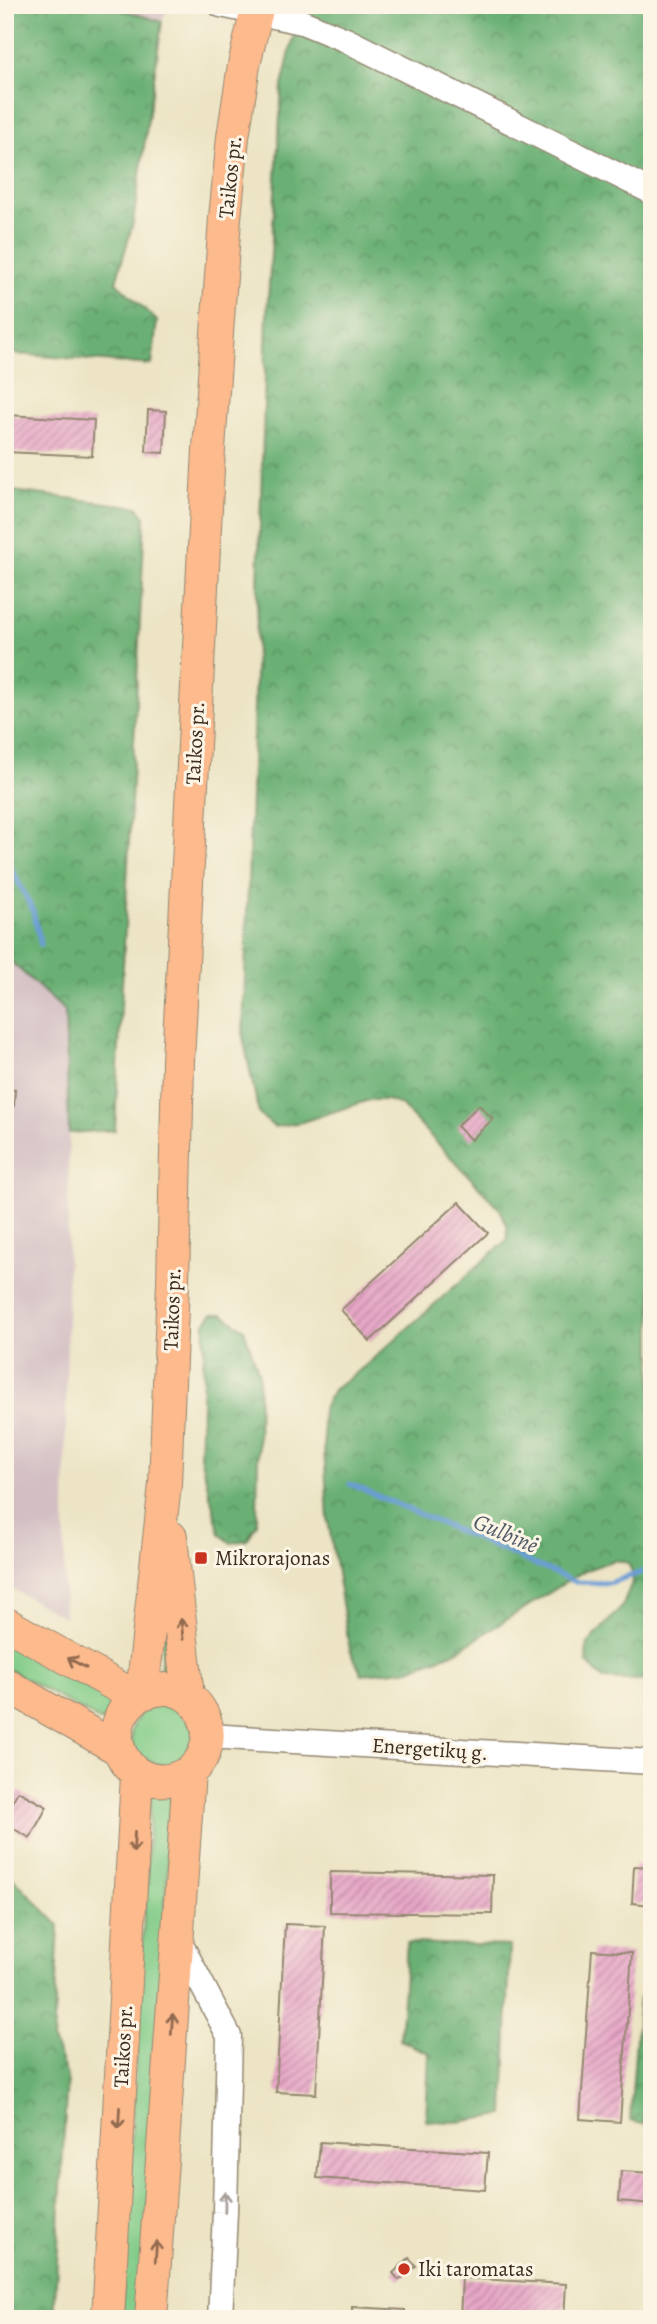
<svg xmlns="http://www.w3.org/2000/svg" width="657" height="2324" viewBox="0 0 657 2324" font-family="Alegreya,serif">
<defs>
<pattern id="forest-crowns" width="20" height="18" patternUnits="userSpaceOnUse" patternTransform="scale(1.75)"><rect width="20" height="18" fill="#6ab075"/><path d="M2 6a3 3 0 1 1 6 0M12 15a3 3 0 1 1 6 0" fill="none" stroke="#588f5f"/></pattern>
<pattern id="building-hatch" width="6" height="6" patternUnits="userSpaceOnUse" patternTransform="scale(1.75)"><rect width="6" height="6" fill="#e7a7c7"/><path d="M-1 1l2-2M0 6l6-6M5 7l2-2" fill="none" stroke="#bc88a1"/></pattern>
</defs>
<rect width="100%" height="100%" fill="#fcf5e5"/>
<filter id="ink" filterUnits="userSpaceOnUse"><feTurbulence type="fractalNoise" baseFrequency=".0143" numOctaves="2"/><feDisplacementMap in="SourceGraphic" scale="14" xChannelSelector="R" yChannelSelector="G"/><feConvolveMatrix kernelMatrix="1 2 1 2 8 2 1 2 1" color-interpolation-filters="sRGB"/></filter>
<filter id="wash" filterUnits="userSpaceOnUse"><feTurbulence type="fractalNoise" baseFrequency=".00686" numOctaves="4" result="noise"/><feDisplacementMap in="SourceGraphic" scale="28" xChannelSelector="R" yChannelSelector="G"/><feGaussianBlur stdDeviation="1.57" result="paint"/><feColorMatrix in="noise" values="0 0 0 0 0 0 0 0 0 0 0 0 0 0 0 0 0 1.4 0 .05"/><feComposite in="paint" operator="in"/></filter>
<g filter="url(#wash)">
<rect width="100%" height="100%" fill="#ece4c4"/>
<path fill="#d2bec3" d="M108,5H168L162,22Z
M5,956L65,1011L69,1133L64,1617L5,1585Z"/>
<path fill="#83cc89" stroke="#5f7b54" stroke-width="2" d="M165,1620L174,1672L160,1677Z
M5,1641L109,1700L112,1705L106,1720L100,1721L5,1667Z
M163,1702L184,1711L195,1731C193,1738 192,1747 188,1753C173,1779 125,1760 132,1730C133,1724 139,1716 142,1710Z
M166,1791L171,1801L143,2319H121L151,1794Z"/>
<path fill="url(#forest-crowns)" stroke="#526d4a" stroke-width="2" d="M5,5H108L162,22L133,223L116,282L157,321L152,365L5,353Z
M301,5H652V1681L603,1679L586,1662L587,1645L623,1605L634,1577L628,1563L614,1560L584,1571L455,1652L406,1670L362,1674L350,1650L328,1520L322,1410L333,1390L365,1366L507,1240V1225L500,1209L401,1105L387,1100H369L302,1122L274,1127L259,1114L243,1037L267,315L282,86Z
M5,490L138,507L145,517L115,1130L69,1133L65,1011L5,956Z
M212,1314H222L244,1329L259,1374L257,1524L247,1540L231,1543L220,1534L200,1456L205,1323Z
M5,1875L11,1876L59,1925L53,2041L67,2076L54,2319H5Z
M407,1943L510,1946L504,2115L458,2122L426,2121L429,2053L400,2040Z
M652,1995V2126L630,2121L639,1998Z"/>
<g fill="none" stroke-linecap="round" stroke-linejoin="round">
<path stroke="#6b9dd5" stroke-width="5" d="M5,856L33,911L41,945
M350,1484L575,1582L609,1583L652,1569"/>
</g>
<g id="blocks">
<path fill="url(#building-hatch)" d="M148,410L166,411L164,453L146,452Z
M7,415L94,420L92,456L5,452Z
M5,1089L15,1090L14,1106L5,1105Z
M479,1105L493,1119L471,1140L457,1126Z
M5,1156L11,1157L10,1174L5,1173Z
M459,1202L488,1233L370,1341L341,1310Z
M18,1791L47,1807L30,1838L5,1824V1815Z
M634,1866L652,1867V1905L632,1903Z
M330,1872L493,1875L492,1914L330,1912Z
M285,1924L325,1926L316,2094L276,2092Z
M592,1950L632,1953L620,2122L580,2119Z
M320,2142L488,2153L485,2190L317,2178Z
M621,2171L652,2173V2204L619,2201Z
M409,2258L416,2266L399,2280L393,2273Z
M462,2278L566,2284L564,2319H460Z
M352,2307L405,2310V2316L421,2317V2319H352Z"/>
</g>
</g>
<g filter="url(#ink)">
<use href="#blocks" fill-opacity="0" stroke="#948771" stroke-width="2"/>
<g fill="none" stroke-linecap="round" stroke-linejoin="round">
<g stroke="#948771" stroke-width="27">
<path id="minor" d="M221,5L302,22L346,40L652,192
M208,1736L652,1762
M178,1939L229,2036L225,2212L220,2319"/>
</g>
<g stroke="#948771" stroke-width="34">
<path id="major" d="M171,1537L188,1697
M5,1623L136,1697
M5,1684L118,1749
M142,1694C152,1691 163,1687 174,1690C199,1697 214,1726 205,1750C202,1760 194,1770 185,1774C130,1803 88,1726 142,1694L165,1484L173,1283L178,1061L209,449L225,218L233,137L244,65L258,5
M108,2319L137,1774
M151,2319L189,1772"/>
</g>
<use href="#minor" stroke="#fff" stroke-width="24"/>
<use href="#major" stroke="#fcba8d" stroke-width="32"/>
</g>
<defs><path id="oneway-shaft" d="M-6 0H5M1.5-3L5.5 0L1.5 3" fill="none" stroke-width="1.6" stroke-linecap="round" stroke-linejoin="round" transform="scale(1.75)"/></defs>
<g stroke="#926b50">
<use href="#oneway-shaft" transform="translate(182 1629) rotate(-96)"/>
<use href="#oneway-shaft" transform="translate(77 1663) rotate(-151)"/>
<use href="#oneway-shaft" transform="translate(134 1842) rotate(93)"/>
<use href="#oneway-shaft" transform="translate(172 2024) rotate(-86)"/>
<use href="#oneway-shaft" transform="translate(119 2118) rotate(93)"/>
<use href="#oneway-shaft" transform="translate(156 2251) rotate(-86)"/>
</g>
<use stroke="#a79f9a" href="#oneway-shaft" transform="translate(225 2202) rotate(-89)"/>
</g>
<g fill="#c8321e" stroke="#fcf5e5" stroke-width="2.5">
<rect x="194" y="1551" width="14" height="14" rx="3.5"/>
<circle cx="404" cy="2269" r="7"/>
</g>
<g text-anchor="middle" stroke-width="6" stroke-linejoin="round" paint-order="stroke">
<g font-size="21" fill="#3b2a1e" stroke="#fcf5e5">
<text transform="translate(230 177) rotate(-84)" y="7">Taikos pr.</text>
<text transform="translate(195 743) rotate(-87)" y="7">Taikos pr.</text>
<text transform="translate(172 1309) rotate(-88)" y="7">Taikos pr.</text>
<text transform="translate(430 1749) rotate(4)" y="7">Energetikų g.</text>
<text transform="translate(123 2046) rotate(-87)" y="7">Taikos pr.</text>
</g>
<g font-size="21" fill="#3b2a1e" stroke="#fcf5e5" text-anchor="start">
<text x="215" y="1565">Mikrorajonas</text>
<text x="418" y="2276">Iki taromatas</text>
</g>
<g font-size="23" font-style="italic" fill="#4e5867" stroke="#fcf5e5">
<text transform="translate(506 1533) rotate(23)" y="8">Gulbinė</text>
</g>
</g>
<rect width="657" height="2324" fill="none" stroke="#fcf5e5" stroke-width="28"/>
</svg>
